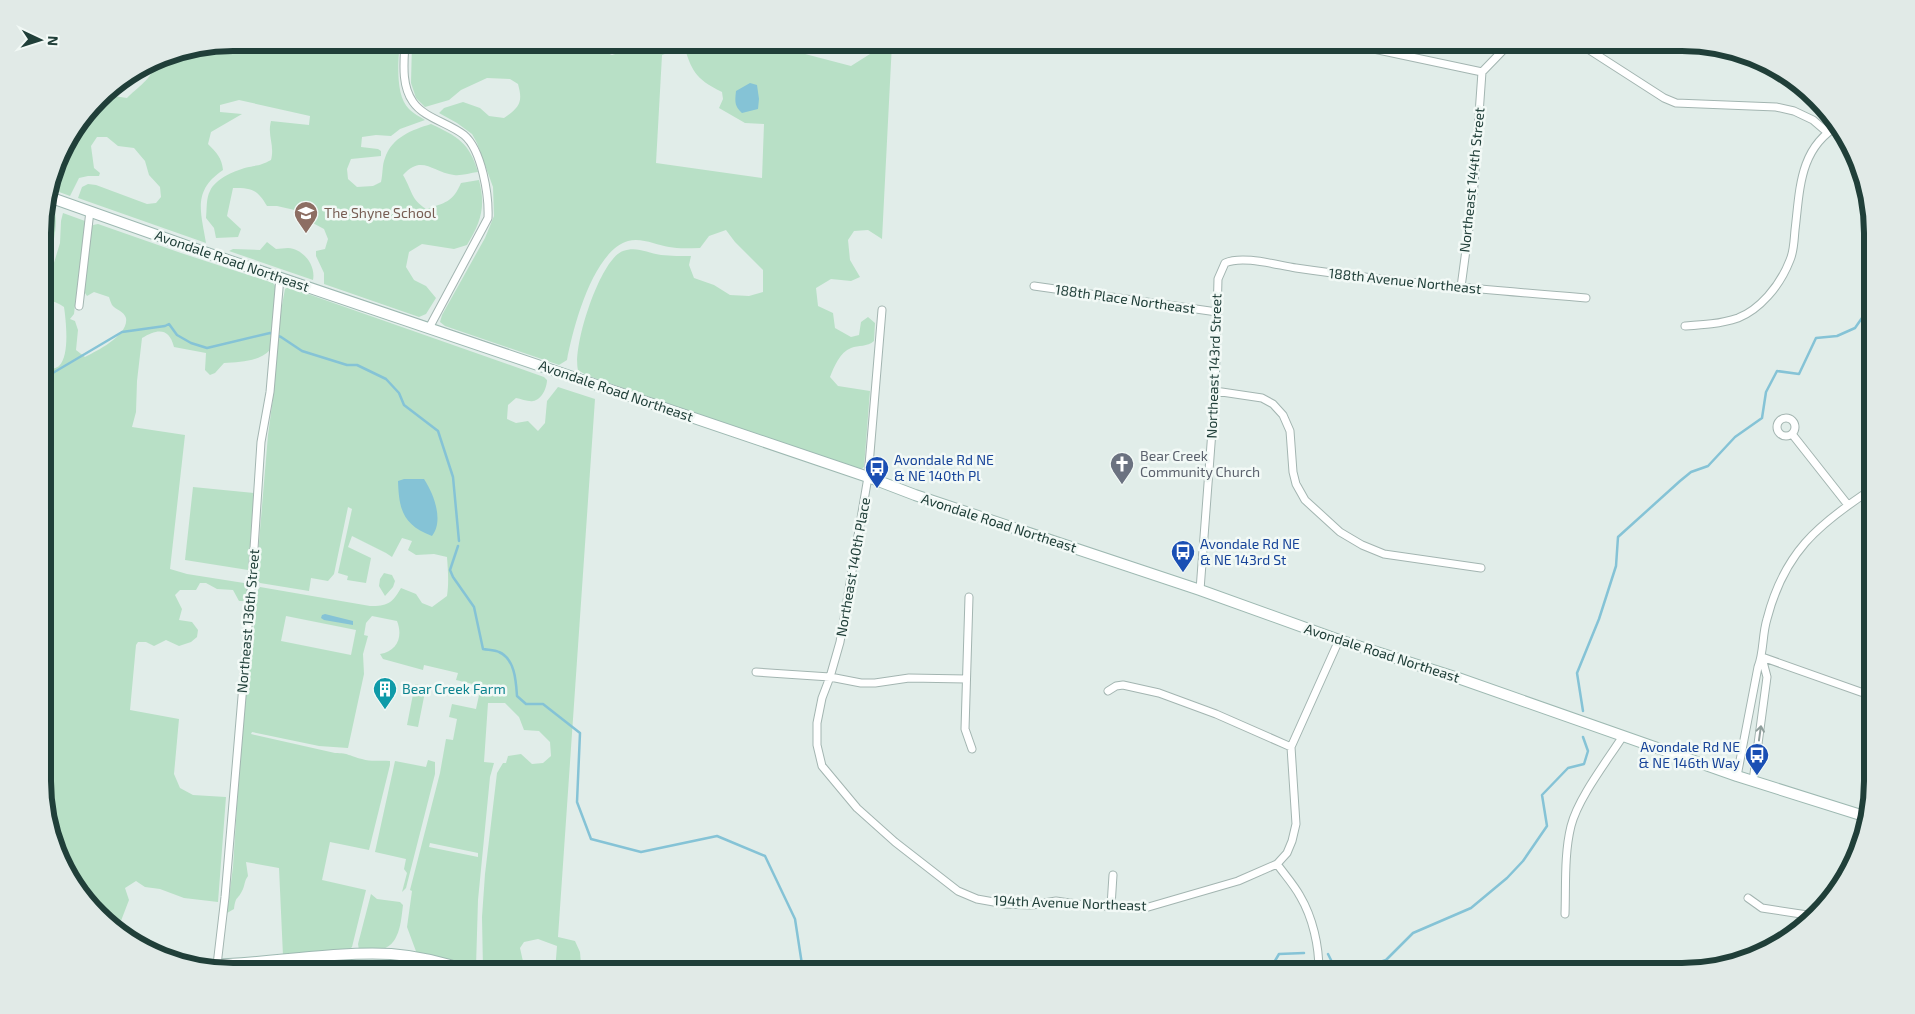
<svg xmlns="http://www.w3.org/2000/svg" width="1915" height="1014" viewBox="0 0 1915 1014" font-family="'Exo 2',sans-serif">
<rect width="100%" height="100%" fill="#e1ede9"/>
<path fill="#b8e0c6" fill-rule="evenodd" d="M642,42L670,43L673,51L662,55L656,163L762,178L764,124L745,123L719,108L723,99L722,92C694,78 692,71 683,43H786V49L851,66L870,54L880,43H892L882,239L868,230L854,231L848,240L850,260L860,277L851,281L831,279L816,288L818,306L833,313L835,328L851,337L859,335L861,322L868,317L875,323L874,341C867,347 859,345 851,348C840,352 834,367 830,377L838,386L870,391L864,467L860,470L586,375L578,370C572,347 600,259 623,251C637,246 647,253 661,255C671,256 681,256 691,256L689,265L694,278L714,285L730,295L749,296L763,292V270L735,242L726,230L709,236L700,248C690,248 679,249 669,247C657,245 641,237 628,241C593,251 573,328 567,360L559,365L445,326L440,322L442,315L485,238L494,216L493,187L477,143L472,134L457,123L439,113L444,108L463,102L480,108L489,116L504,118C520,107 523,102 518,84L510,79L487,78L461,90L449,100L425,107L416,98L411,83L412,43H466L471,51L503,50L514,43H542L545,51H556L557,43H596L599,50L612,55L628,50L625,43Z
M400,43C398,60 395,96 409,109C413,113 420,117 425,120L400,129L391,136L376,135L362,137L361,147L378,149L381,151V156L351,159L347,169L348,179L357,187L373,186L381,182C383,174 382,165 385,158C392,137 412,130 431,124C458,137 469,142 478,172C470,173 461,176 454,175C432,172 422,154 403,175C413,192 410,198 426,209C445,203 453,202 461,183L479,180C486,207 481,222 467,245L454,249L422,244L409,252L406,267L414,280L426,286L436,298L426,314L419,317L324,284V273L316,256V251L325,249L328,239L324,229L309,221L299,211L277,206H267C257,189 252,188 233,188L227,216L241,229L238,237L216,238L214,228L206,218C207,209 206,198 210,191C216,178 236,170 249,167C259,165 262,165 271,160C275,144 267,137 271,121L309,125L310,116L239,100L220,105V112L242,114L211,132L208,144C216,152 222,158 223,170C192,191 201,212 206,243L78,198L82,187L88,184L96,185L147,204L156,203L161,197L160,187L149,175L145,161L134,148L118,146L107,137H97L91,146L94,168L100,173L99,176H88L79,178L70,196L51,189L62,149L106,91L107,95L127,98C136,88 156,77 154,61L161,57L234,43Z
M47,206L54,208C60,226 50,258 43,275V221Z
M63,213L85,221L74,314L70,319L75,321L78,330L76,350L85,357C97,351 129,335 126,318C124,311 116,310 112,305C111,303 110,300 109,297L94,292L87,296L83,290L91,228L93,225L98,224L181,253L273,283L276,287L270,350C258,362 240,362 224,363L215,373L210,375L205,370L206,353L174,347C169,327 157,329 142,338L137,381L136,412L132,427L185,435L170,569L187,574L244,583L247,586L246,601H239L233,590L217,589L206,583H200L196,590H180L175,595L182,609L179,620L192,622L198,630L197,637L191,642L179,646L166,640L154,646L146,642H138L136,645L130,710L179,719L174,774L180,788L193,795L226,797L218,902L184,898L160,889L145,887L136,881L125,888L129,900L119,926L120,932L107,924L75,887L44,806L43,368L48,371C51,369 57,368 59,366C70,356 66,321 64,307C56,302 53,300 43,304V299L60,243L61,221Z
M267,242L276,249C280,249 284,248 288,248C304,249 316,266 313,280L229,251L233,249L260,250Z
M288,287L544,377L547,380C547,387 542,400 533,401C529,402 521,399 516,398L508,405L507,419L516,423L528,421L538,431L545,423L547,401L558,387L595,399L558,937L575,941L580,952L581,964L568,971H555L557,946L538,939L524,942L520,948L524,966L520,971L483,970L482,917L485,874L497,773L503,763H506L508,756L521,754L532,764L543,763L551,756L550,742L539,731L524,730L519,717L505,703H488L484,762L494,763L490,777L478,900L476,967L474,969L417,954L407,927L412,891L410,890L440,773L446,739L453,740L457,719L449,717L452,704L476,709L481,686L456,680L458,673L424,665L423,670L383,659L380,654C398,651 403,636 397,621L372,616L366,623L364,635L368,636L363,654L364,674L348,748L319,746L252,732L251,734L335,753C349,753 349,756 362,759C371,762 380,760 390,761V765L369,850L330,842L322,880L366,890L352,947L349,950L283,956L279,868L246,862L248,876C244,881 245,886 242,891C237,901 236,895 234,909L227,913L233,867L242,729L258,590L260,587L370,606C387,606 392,604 401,588L416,594L422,603L432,607L447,596C449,582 448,571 447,557L434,554L416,555L408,550L412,541L402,538L392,557L386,553L352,536L348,547L371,558L366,583L347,580L348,576L338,573L352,509L348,507L334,574L328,581L311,578L309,591L260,583L256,578L268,435L273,398L280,316L285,289ZM286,616L356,630L351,655L281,641ZM430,843L478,853V857L429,847Z
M193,487L254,493L248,570L185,560Z
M384,573L392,575L395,581L393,587L385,596L379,586L380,579Z
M415,684L426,687L418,727L407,725Z
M428,760L435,762V774L406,888L402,892L407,873L404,869L406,859L375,852L395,761L426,767Z
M371,894L377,899L400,902L403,905C401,921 400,947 379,950C372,951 365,950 359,950L358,944Z
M382,962L415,967L433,971H262L338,963Z"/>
<path fill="#85c3d6" d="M750,83L757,85L759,99L758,109L742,113C734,106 735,101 736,91Z
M404,479H424C434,494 444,521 432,536C403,525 399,510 398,481Z
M325,614L353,621V625L324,620L321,618L322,615Z"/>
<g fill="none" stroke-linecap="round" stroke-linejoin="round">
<path stroke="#85c3d6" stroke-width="2.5" d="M43,375L46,377L122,332L165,326L169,324L177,335L191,343L207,348L270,333L281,337L302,351L347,365H357L386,379L399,393L404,405L438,431L453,477L459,541
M458,546L450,570L453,577L474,607L483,649C488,650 495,650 499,652C515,659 516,681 517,696L526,704H543L580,733L577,802L591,839L641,852L717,836L765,856L795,919L803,971
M1583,711L1577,673L1599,619L1616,566L1618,537L1680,481L1691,472L1708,466L1735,437L1762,418L1766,392L1777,371L1799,374L1816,338L1837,336L1855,328L1871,305
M1328,954L1336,970L1352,971
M1269,971L1279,954L1304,953
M1353,971L1386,960L1413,933L1471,908L1507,878L1523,861L1547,826L1542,795L1568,768L1584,764L1588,751L1583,737"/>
<g stroke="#a3b5b1" stroke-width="9">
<path id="street" d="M405,42C404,62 401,85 413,102C424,118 449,123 464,135C482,150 489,196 488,218L429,328
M1360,42L1369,48L1482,72
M1577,42L1664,98L1676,103L1776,107L1794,111L1813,120L1827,132
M1482,72L1511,42
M1034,286L1217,312
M1461,287L1473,198L1482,72
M79,306L90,211
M882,310L868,477L840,642L830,677L822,698L817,723V745L822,766L857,808L895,842L958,891L977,899L1005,904L1032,905L1056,901L1083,905L1145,908L1238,881L1277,864
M1685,326C1702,325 1720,324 1738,318C1751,313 1759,306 1768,296C1777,286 1785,273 1790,260C1794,251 1794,240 1795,230C1800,189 1799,148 1839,125
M1215,391L1262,398L1273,404L1283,415L1290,431L1293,472L1296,484L1305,500L1340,532L1362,545L1384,554L1481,568
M1777 427a9 9 0 1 1 18 0a9 9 0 1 1-18 0Z
M1792,434L1848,505
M1200,590L1215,391L1218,279L1225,263C1243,255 1276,265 1296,268C1392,282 1489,290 1586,298
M969,597L965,729L972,749
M1762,657L1872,696
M756,672L830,677L861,683H875L909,678L966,679
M1108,691L1116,686L1123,685L1159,693L1216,714L1291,747
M1737,776L1758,667C1764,652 1762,635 1767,619C1784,553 1817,525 1872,489
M1753,781L1767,677L1762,658
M1748,898L1762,908L1814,916
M1111,906L1113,875
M1565,914C1566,886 1564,854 1571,826C1578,798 1607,761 1623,736
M217,965L225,897L252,579L261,442L270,392L280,277
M1319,971C1319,946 1313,918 1300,896C1294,885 1285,875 1277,864L1287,853L1292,841L1296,824L1291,747L1339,640"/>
</g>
<g stroke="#9eb9b2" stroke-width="12">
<path id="secondary" d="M49,197L207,253L868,477L915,495L1200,590L1339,640L1458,678L1737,776L1864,816
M207,965C268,964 330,951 391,954C417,956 445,963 469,971"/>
</g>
<use href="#street" stroke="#fff" stroke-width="7"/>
<use href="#secondary" stroke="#fff" stroke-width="10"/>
</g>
<defs><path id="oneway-shaft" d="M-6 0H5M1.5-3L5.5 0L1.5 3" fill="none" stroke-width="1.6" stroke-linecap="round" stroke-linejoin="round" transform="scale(1.25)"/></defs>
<use stroke="#909f9c" href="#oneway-shaft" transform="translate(1760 733) rotate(-82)"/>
<defs>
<g id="school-pin" transform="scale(1.25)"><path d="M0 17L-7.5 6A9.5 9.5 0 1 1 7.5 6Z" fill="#8d6e63" stroke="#f2f9f6"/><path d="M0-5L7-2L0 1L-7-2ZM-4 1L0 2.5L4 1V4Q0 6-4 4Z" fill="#fff"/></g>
<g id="church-pin" transform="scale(1.25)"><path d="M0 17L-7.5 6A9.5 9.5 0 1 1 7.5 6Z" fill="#6b7280" stroke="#f2f9f6"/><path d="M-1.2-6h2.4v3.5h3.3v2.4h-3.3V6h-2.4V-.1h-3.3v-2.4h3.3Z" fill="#fff"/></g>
<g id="bus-pin" transform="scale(1.25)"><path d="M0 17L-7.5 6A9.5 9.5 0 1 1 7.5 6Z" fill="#1a4fb4" stroke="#f2f9f6"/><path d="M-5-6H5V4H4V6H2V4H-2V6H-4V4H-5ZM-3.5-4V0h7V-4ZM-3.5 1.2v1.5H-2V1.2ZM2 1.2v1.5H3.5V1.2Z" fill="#fff"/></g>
<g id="building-pin" transform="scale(1.25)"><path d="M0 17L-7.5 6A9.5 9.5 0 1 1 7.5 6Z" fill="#0f9aa8" stroke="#f2f9f6"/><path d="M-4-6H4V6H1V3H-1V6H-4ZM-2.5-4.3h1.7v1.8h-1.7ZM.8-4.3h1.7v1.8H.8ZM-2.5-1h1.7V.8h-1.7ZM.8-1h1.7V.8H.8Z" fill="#fff"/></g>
</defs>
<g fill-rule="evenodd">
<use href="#school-pin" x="306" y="213"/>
<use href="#church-pin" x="1122" y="464"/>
<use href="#bus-pin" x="877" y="468"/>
<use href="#bus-pin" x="1183" y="552"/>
<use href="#building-pin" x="385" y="689"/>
<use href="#bus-pin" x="1757" y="755"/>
</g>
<g text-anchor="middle" stroke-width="5" stroke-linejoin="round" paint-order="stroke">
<g font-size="14" fill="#203f39" stroke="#f2f9f6">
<text transform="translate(1472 180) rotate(-84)" y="5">Northeast 144th Street</text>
<text transform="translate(232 261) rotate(19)" y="5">Avondale Road Northeast</text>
<text transform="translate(1405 281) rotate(6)" y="5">188th Avenue Northeast</text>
<text transform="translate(1125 299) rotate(8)" y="5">188th Place Northeast</text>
<text transform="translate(1214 366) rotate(-88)" y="5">Northeast 143rd Street</text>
<text transform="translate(616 391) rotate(19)" y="5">Avondale Road Northeast</text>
<text transform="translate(999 523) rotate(18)" y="5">Avondale Road Northeast</text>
<text transform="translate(853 567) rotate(-80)" y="5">Northeast 140th Place</text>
<text transform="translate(248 621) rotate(-85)" y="5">Northeast 136th Street</text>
<text transform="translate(1382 653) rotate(18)" y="5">Avondale Road Northeast</text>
<text transform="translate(1070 903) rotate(2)" y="5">194th Avenue Northeast</text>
</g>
<g font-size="14" fill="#785e54" stroke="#f2f9f6" text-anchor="start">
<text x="324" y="218">The Shyne School</text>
</g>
<g font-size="14" fill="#5b616d" stroke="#f2f9f6" text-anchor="start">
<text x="1140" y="461">Bear Creek<tspan x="1140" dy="16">Community Church</tspan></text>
</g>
<g font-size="14" fill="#164399" stroke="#f2f9f6" text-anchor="start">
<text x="894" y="465">Avondale Rd NE<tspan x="894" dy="16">&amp; NE 140th Pl</tspan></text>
<text x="1200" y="549">Avondale Rd NE<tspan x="1200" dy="16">&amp; NE 143rd St</tspan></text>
<text x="1740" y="752" text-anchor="end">Avondale Rd NE<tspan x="1740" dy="16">&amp; NE 146th Way</tspan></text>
</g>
<g font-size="14" fill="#0d838f" stroke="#f2f9f6" text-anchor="start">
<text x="402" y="694">Bear Creek Farm</text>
</g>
</g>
<path d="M0 0H1915V1014H0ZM233 51H1682A182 182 0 0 1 1864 233V781A182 182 0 0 1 1682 963H233A182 182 0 0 1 51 781V233A182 182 0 0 1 233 51Z" fill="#e1eae7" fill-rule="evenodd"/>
<path fill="none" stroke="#203f39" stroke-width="6" d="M233 51H1682A182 182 0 0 1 1864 233V781A182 182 0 0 1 1682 963H233A182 182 0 0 1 51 781V233A182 182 0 0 1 233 51Z"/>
<g transform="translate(40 40) rotate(94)" stroke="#f2f9f6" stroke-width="4" paint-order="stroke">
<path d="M0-4L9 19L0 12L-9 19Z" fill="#203f39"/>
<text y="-8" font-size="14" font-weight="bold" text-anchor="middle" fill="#203f39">N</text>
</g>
</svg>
